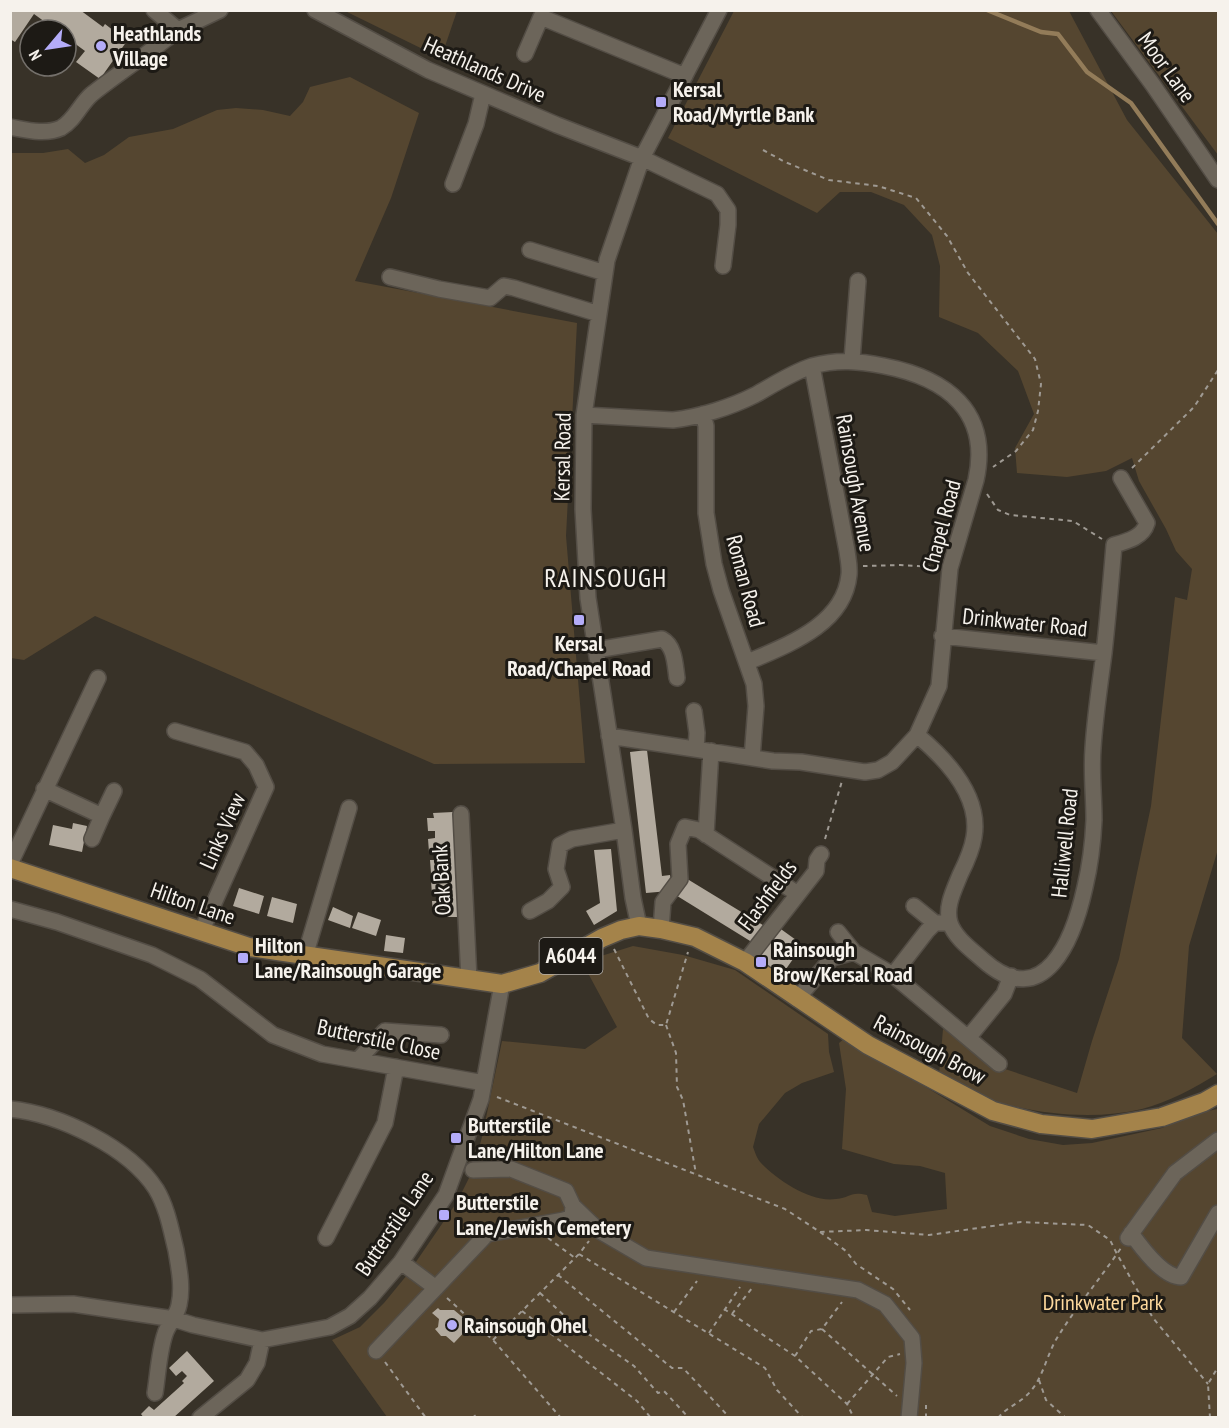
<svg xmlns="http://www.w3.org/2000/svg" width="1229" height="1428" viewBox="0 0 1229 1428" font-family="'PT Sans Narrow',sans-serif">
<rect width="100%" height="100%" fill="#383228"/>
<path fill="#554630" d="M345,11H457L441,58Z
M734,11H1069L1127,120L1218,234V849L1189,946L1182,1038L1217,1074C1194,1088 1169,1102 1142,1109C1096,1120 1043,1115 997,1102C978,1096 958,1084 939,1075L943,1029L1002,1068L1077,1093L1092,1041L1119,959L1151,806L1175,597L1187,600L1192,569L1176,551L1166,529L1139,481L1132,458L1106,471L1067,477L1017,473L1015,448L1034,414L1018,371L978,333L939,317L940,266L932,235L904,205L871,192H840L817,213L668,138Z
M1111,11H1218V155Z
M350,77L419,113L391,198L355,281L577,323L566,536L585,763L434,764L95,616L24,660L11,658V153H43L68,149L85,163L104,155L129,137L173,129L217,110L236,108L263,110L290,116L303,102L310,87Z
M633,946L683,955L735,970L828,1034L829,1052L834,1072L802,1083L785,1093L759,1124L753,1147C755,1152 757,1159 761,1163C777,1180 811,1203 836,1199C851,1198 849,1191 867,1195L872,1212L895,1216L947,1209L945,1173L920,1166L894,1164L842,1149L846,1089L839,1043L845,1038L990,1126L1029,1139L1063,1145L1092,1143L1162,1128L1202,1112L1218,1109V1417H387L332,1340L360,1327L384,1303L407,1275L457,1202L473,1170L482,1137L502,1041L585,1049L617,1027L582,962Z"/>
<g fill="none" stroke-linecap="round" stroke-linejoin="round">
<path stroke="#937c59" stroke-width="4.5" d="M987,10L1041,32L1058,34L1087,72L1131,103L1218,224"/>
</g>
<path fill="#b2aa9e" d="M10,10H80L103,27L105,24L127,41L100,79L76,62L85,51L66,37V30H56L34,14L15,42L10,39Z
M647,750L662,876L670,875L672,887L669,891L646,893L630,752Z
M453,812L459,917H440L439,913H433L432,901H438L437,894H432L431,881L437,880V873H431L430,860H436L435,852H429L428,839L435,838V831H428L427,818H434L433,813Z
M73,823L87,826L82,852L49,845L53,825L72,829Z
M611,849L617,911L594,925L586,911L600,903L594,850Z
M684,877L766,927L755,944L674,894Z
M239,888L264,896L259,914L233,906Z
M272,897L297,904L293,923L267,916Z
M333,907L353,916L350,928L328,920Z
M358,912L381,920L376,936L352,928Z
M778,927L803,945L781,976L756,958Z
M386,935L405,938L403,953L384,951Z
M438,1308L440,1310H454L466,1320L464,1323L469,1327L454,1343L446,1336H441L435,1329L438,1327L439,1319L432,1313Z
M187,1351L214,1381L173,1418H144L141,1414L149,1406L154,1410L184,1383L182,1381L187,1376L182,1371L176,1376L169,1368Z"/>
<g fill="none" stroke-linecap="round" stroke-linejoin="round">
<g stroke="#534d45" stroke-width="18">
<path id="minor" d="M154,10L178,30
M315,10L428,70L557,125L642,158L717,194L728,210V225L723,266
M1098,10L1153,85L1218,180
M525,54L541,17L685,76
M10,127C27,130 45,135 61,128C75,120 80,104 92,94C116,75 142,58 166,39L178,30L220,10
M453,184L476,124L483,94
M530,250L605,273
M390,277L439,289L490,298L504,286L514,288L599,314
M852,360L858,281
M703,414L706,426V513L714,564L721,590L754,684L756,706L752,758
M584,415L673,420C700,417 731,407 755,395C773,385 793,372 812,366C838,359 859,361 884,366C946,378 991,411 976,480L950,568L939,686L917,735L892,762L878,770L865,772L801,762L773,761L609,736
M942,636L1104,653
M596,650L662,639C675,646 675,665 677,678
M748,662C787,645 844,625 849,575C850,567 848,559 847,551L812,366
M694,711L697,733L696,749
M175,731L245,752L256,765L266,787L201,932
M917,735C946,759 981,796 974,837C972,850 966,863 960,875C954,890 945,907 950,923C955,938 972,950 983,960C1045,1015 1074,937 1085,887C1090,866 1093,842 1094,820C1094,796 1091,772 1093,748C1095,716 1100,684 1104,653C1108,617 1111,581 1114,545C1128,541 1143,537 1147,523L1121,478
M44,789L102,816L92,839
M461,814L469,980
M102,816L114,791
M706,835L711,751
M10,864L98,678
M914,906L935,923
M10,909L57,922L152,955L200,979L273,1035L322,1054L484,1083
M530,911L548,901L562,887L556,869L560,845L572,839L624,830
M639,926L633,898L624,830L588,598L583,509L584,415L607,260L642,158L719,10
M661,929L663,902L680,879L678,844L685,827L699,830L798,894
M838,932L854,952L893,975L999,1064
M305,956L349,808
M745,962L816,871L817,860L821,854
M893,975L927,931L935,923H950
M797,999L832,958L854,952
M968,1038L1004,994L1011,976
M358,1060L385,1031L441,1035
M10,1109C59,1114 129,1147 156,1189C167,1207 171,1230 176,1250C179,1268 183,1287 179,1305C177,1316 168,1324 165,1334C159,1352 158,1374 155,1393
M573,1206L598,1230L646,1258L858,1290L885,1304L912,1338L914,1363L909,1418
M1131,1233C1141,1247 1163,1277 1181,1277L1218,1213
M326,1238L385,1123L396,1067
M1128,1238L1175,1173L1218,1140
M401,1262L436,1288
M10,1305L73,1304L174,1319L193,1325L262,1340L330,1327L350,1316L370,1298L401,1262L446,1195L481,1099L502,984
M376,1351L487,1234L564,1220L572,1217L573,1206L566,1191L511,1169L473,1170
M200,1418L247,1380L257,1363L262,1340"/>
</g>
<g stroke="#534d45" stroke-width="21">
<path id="major" d="M10,868L249,947L502,984L540,973L602,938L621,930L639,926L661,929L695,937L745,962L868,1045L993,1111L1041,1124L1092,1129L1162,1117L1204,1102L1218,1094"/>
</g>
<path stroke="#9f9a93" stroke-width="2" stroke-dasharray="4.5 4.5" stroke-linecap="butt" d="M763,150L785,162L829,180L878,186L916,198L947,236L968,273L1035,359L1041,384L1038,411L1033,430L1016,451L993,467
M1132,468L1194,407L1218,370
M987,494L998,510L1010,515L1073,521L1102,539
M863,566L900,565L936,567
M825,839L842,781
M614,949L649,1019L657,1025H666L688,952
M666,1025L676,1053L677,1087L683,1100L696,1174
M497,1097L785,1209L820,1232L866,1230L929,1235L1021,1222L1088,1225L1110,1240L1117,1254L1153,1318L1208,1384
M820,1232L846,1251L856,1264L893,1289L910,1310
M548,1238L575,1258
M579,1254L765,1368L777,1390L803,1418
M558,1275L672,1368H683L730,1418
M540,1293L570,1321L634,1366L658,1393L664,1391L689,1418
M447,1298L493,1340L561,1418
M724,1309L795,1356L847,1404L854,1418
M522,1311L637,1401L651,1418
M674,1312L697,1281
M732,1314L752,1288
M822,1329L897,1396
M709,1333L740,1287
M493,1340L579,1254L589,1241
M795,1356L811,1331L822,1329L842,1302
M385,1362L426,1418
M1039,1380L1046,1400L1066,1418
M847,1404L888,1357L900,1354
M472,1418L479,1413
M926,1418V1405
M998,1418C1007,1407 1018,1404 1027,1395C1043,1380 1046,1356 1057,1338C1076,1307 1100,1279 1121,1248
M1210,1418L1208,1384L1218,1367"/>
<use href="#minor" stroke="#6c655a" stroke-width="15"/>
<use href="#major" stroke="#a4834a" stroke-width="18"/>
</g>
<g fill="#b4acf9" stroke="#1d1a15" stroke-width="2">
<circle cx="101" cy="46" r="6"/>
<rect x="655" y="96" width="12" height="12" rx="3"/>
<rect x="573" y="614" width="12" height="12" rx="3"/>
<rect x="237" y="952" width="12" height="12" rx="3"/>
<rect x="755" y="956" width="12" height="12" rx="3"/>
<rect x="450" y="1132" width="12" height="12" rx="3"/>
<rect x="438" y="1209" width="12" height="12" rx="3"/>
<circle cx="452" cy="1325" r="6"/>
</g>
<g text-anchor="middle" stroke-width="6" stroke-linejoin="round" paint-order="stroke">
<rect fill="#1d1a15" stroke="#b5b1ac" stroke-width="1.5" x="539.5" y="938" width="63" height="36" rx="4.5"/>
<g font-size="21" font-weight="bold" fill="#f6f2ec">
<text x="571" y="963">A6044</text>
</g>
<g font-size="22" font-weight="bold" fill="#f6f2ec" stroke="#1d1a15" text-anchor="start">
<text x="113" y="41">Heathlands<tspan x="113" dy="25">Village</tspan></text>
<text x="673" y="97">Kersal<tspan x="673" dy="25">Road/Myrtle Bank</tspan></text>
<text x="579" y="651" text-anchor="middle">Kersal<tspan x="579" dy="25">Road/Chapel Road</tspan></text>
<text x="255" y="953">Hilton<tspan x="255" dy="25">Lane/Rainsough Garage</tspan></text>
<text x="773" y="957">Rainsough<tspan x="773" dy="25">Brow/Kersal Road</tspan></text>
<text x="468" y="1133">Butterstile<tspan x="468" dy="25">Lane/Hilton Lane</tspan></text>
<text x="456" y="1210">Butterstile<tspan x="456" dy="25">Lane/Jewish Cemetery</tspan></text>
<text x="464" y="1333">Rainsough Ohel</text>
</g>
<g font-size="22" fill="#f6f2ec" stroke="#1d1a15">
<text transform="translate(1167 67) rotate(54)" y="8">Moor Lane</text>
<text transform="translate(485 69) rotate(24)" y="8">Heathlands Drive</text>
<text transform="translate(562 457) rotate(-89)" y="8">Kersal Road</text>
<text transform="translate(856 483) rotate(80)" y="8">Rainsough Avenue</text>
<text transform="translate(941 526) rotate(-75)" y="8">Chapel Road</text>
<text transform="translate(746 581) rotate(75)" y="8">Roman Road</text>
<text transform="translate(1025 622) rotate(6)" y="8">Drinkwater Road</text>
<text transform="translate(222 831) rotate(-66)" y="8">Links View</text>
<text transform="translate(1064 843) rotate(-84)" y="8">Halliwell Road</text>
<text transform="translate(441 880) rotate(-93)" y="8">Oak Bank</text>
<text transform="translate(767 895) rotate(-53)" y="8">Flashfields</text>
<text transform="translate(193 903) rotate(19)" y="8">Hilton Lane</text>
<text transform="translate(379 1039) rotate(12)" y="8">Butterstile Close</text>
<text transform="translate(930 1049) rotate(28)" y="8">Rainsough Brow</text>
<text transform="translate(394 1223) rotate(-56)" y="8">Butterstile Lane</text>
</g>
<g font-size="22" fill="#fed99d" stroke="#1d1a15">
<text x="1103" y="1310">Drinkwater Park</text>
</g>
<g font-size="26" letter-spacing="1.5" fill="#f6f2ec" stroke="#1d1a15">
<text x="606" y="587">RAINSOUGH</text>
</g>
</g>
<rect width="1229" height="1428" fill="none" stroke="#f6f2ec" stroke-width="24"/>
<g transform="translate(48 48) rotate(241)"><circle r="28" fill="#1d1a15" stroke="#74706b" stroke-width="1.5"/>
<path d="M0-4.5L10 22L0 15L-10 22Z" fill="#b4acf9"/>
<text y="-9" font-size="16" font-weight="bold" text-anchor="middle" fill="#f6f2ec">N</text>
</g>
</svg>
